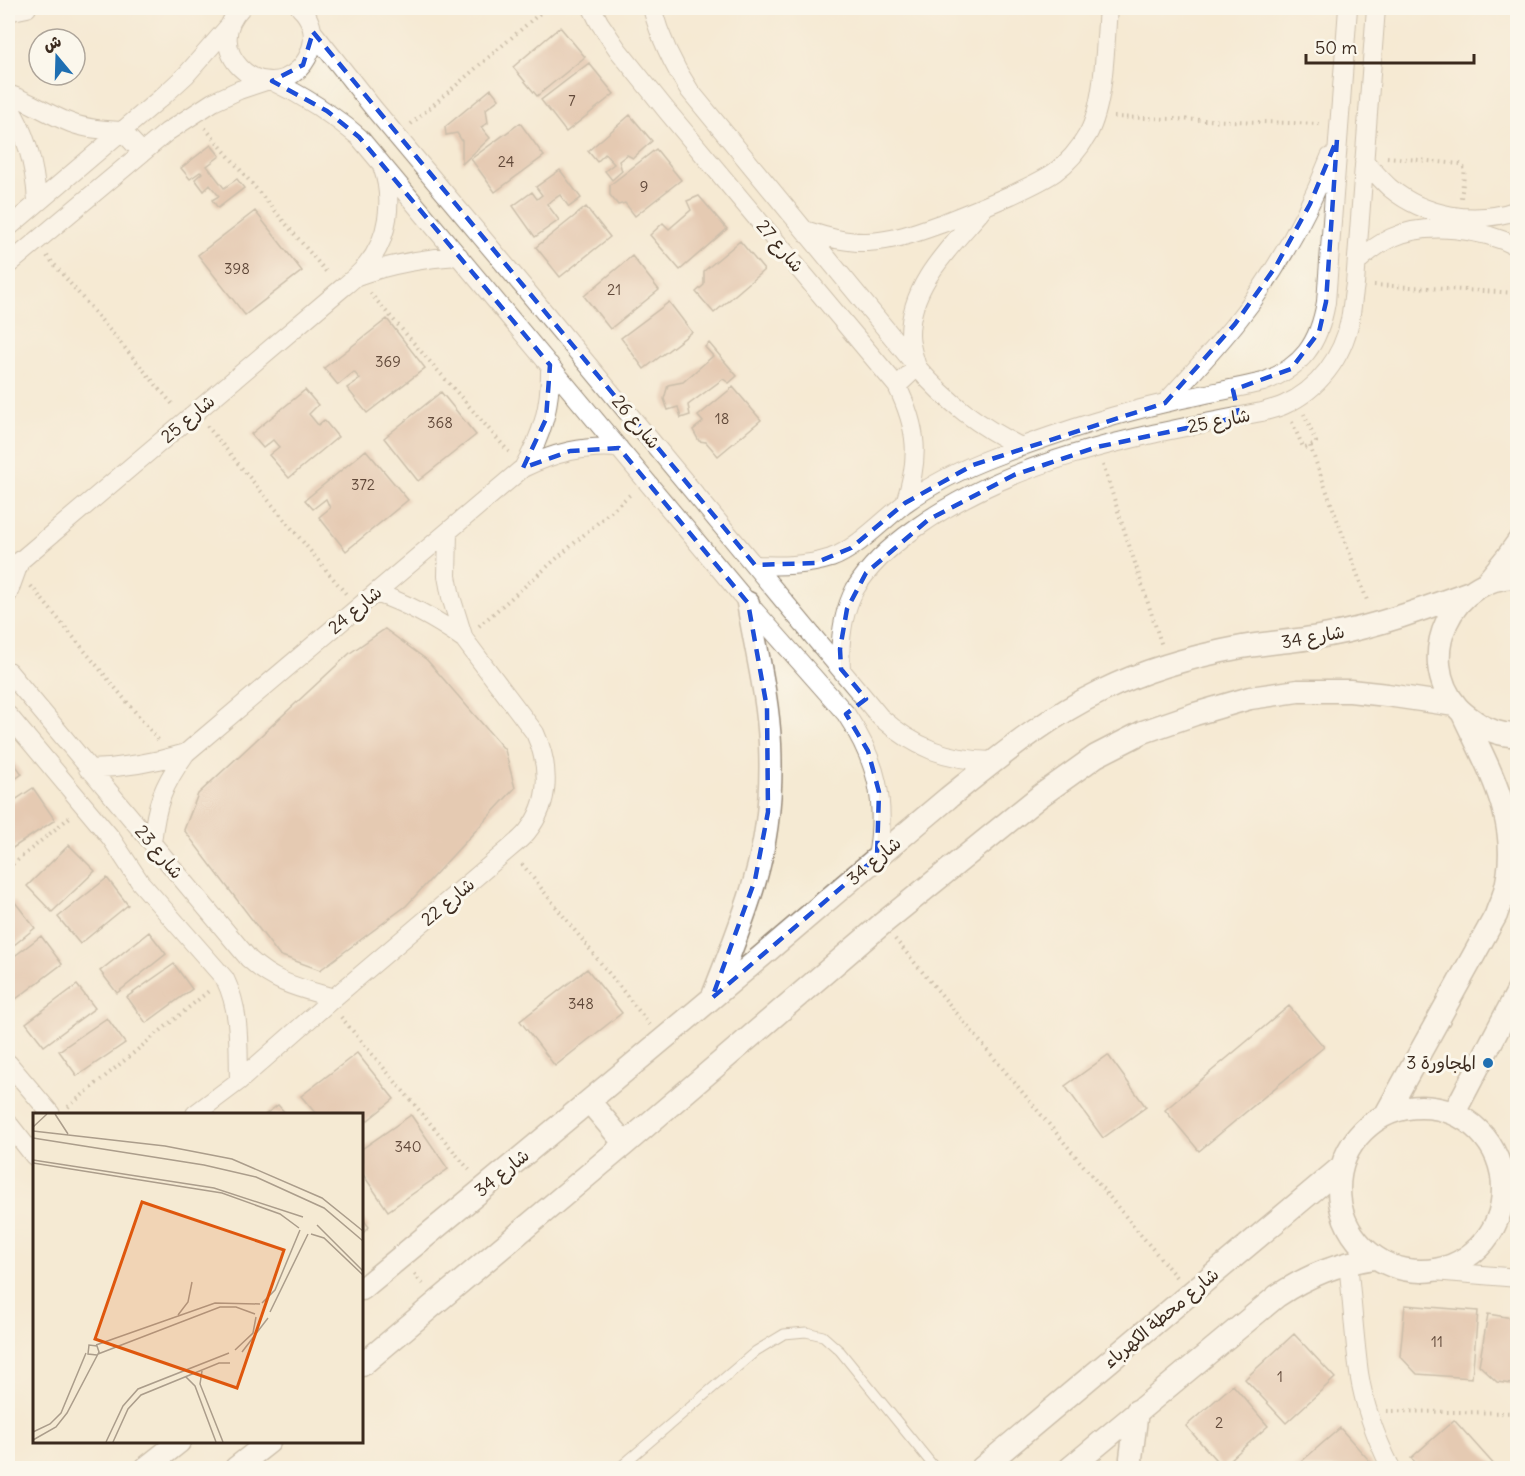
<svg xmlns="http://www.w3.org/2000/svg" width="1525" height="1476" viewBox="0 0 1525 1476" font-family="Delius,'Playpen Sans Arabic',sans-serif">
<rect width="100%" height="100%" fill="#fbf7ec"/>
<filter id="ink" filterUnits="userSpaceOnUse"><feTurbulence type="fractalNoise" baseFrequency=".0167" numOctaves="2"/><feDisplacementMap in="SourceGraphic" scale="12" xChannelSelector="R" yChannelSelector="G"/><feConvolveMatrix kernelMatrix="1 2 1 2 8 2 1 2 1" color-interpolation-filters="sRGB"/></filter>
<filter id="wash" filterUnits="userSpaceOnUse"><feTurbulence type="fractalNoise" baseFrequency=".008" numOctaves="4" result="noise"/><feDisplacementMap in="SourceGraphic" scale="24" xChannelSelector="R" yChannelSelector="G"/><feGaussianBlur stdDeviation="1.35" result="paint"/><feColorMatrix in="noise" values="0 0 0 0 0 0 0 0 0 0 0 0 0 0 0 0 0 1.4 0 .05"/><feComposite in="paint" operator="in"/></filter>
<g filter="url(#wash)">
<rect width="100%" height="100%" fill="#f5ead3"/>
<g id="blocks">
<path fill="#d1a48b" d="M560,27L585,57L537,96L513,67Z
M589,63L614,94L566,132L541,100Z
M491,89L499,99L486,109L488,123L481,127L490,138L462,164V141L457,133L446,135L445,127Z
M630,115L652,141L633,158L627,155L619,161L622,171L612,180L605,171L614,164L605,154L597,162L588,151Z
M520,123L544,156L495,192L471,159Z
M211,145L220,156L207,166L224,188L237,179L244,188L218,208L212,200L219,196L210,185L204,191L195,179L202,173L200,172L190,179L181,168Z
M656,149L681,180L635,216L625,203L618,205L610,195V185Z
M560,170L581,198L569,207L560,195L547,204L559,220L535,237L513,206L532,192L537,199L542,195L536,187Z
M699,196L727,229L680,270L650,235L663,223L669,229L691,210L687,201Z
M586,207L610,237L560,277L536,247Z
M255,211L302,271L245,315L198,255Z
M740,241L764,270L714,313L696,292L704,285V271Z
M632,256L659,290L610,329L584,296Z
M669,302L692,332L644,369L621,338Z
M387,319L425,368L367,413L347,388L360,379L354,372L338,385L324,368Z
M709,343L737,376L729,383L723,379L688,405L690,415L681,418L678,407L668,410L664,399L668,385L683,382L713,356L705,347Z
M733,387L761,420L718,456L706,442L699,441L693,430L703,422L698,416Z
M305,390L318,405L309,414L318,425L324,420L338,437L289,478L269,455L279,447L273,440L263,448L251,434Z
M441,392L476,435L418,481L384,438Z
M366,450L408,500L346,551L319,517L330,508L326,499L313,509L305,500Z
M385,629L427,660L505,750L515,788L406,906L320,970L279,955L184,830L198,794L350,653Z
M8,754L22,774L8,784Z
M33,788L55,820L8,851V805Z
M69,845L95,871L52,912L27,886Z
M107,878L128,905L80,944L58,917Z
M14,901L35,928L8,950V907Z
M149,932L166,954L117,993L100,971Z
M41,936L62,964L8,1005V961Z
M174,964L192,989L146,1023L127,997Z
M587,969L622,1013L555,1066L520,1021Z
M77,985L95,1008L44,1046L26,1023Z
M1289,1006L1324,1047L1199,1151L1165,1110Z
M107,1018L125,1043L77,1076L59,1051Z
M357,1053L394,1099L362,1125V1114H316L301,1096Z
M1108,1055L1146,1107L1103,1138L1065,1086Z
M278,1105L286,1114H266Z
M411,1115L448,1169L388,1211L362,1173V1149Z
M362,1218L369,1227L362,1234Z
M1405,1305L1478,1311L1472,1378L1417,1374L1400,1356Z
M1488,1314L1518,1319V1385L1497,1382L1479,1365Z
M1294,1334L1335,1378L1286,1423L1245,1379Z
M1233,1385L1268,1426L1222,1467L1186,1426Z
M1454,1420L1497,1468H1421L1411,1458Z
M1340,1428L1376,1468H1294Z"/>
</g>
</g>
<g filter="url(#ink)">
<use href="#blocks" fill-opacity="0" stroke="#988a78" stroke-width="1.5"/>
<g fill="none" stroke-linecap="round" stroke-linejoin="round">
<g stroke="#988a78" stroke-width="11">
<path id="service" d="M619,1468L756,1351L784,1334L806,1332L823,1336L840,1351L935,1468"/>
</g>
<g stroke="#988a78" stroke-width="20">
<path id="minor" d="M241,8C201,49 260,106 299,69C306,62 310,54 312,45C315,32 310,17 300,8
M592,8L599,22L618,50L667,111L897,386C918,429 920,458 905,503
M652,8C660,38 673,65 690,91L917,367C948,403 979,426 1021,447
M8,12L27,8
M313,32L374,109L521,284L880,717C915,748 947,760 993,761
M272,81C304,96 332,114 359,137L748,603L846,714C877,761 887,801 877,857
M8,94C30,101 49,115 71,123C87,129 105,130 122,131L142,152
M8,105C27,134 35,167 37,201
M1364,161C1373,170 1381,180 1390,188C1425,217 1475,225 1518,210
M8,228L162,97L186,75L229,26
M805,230C825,237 846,243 867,242C894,241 918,232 943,223C966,214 988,205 1011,195C1026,188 1042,181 1055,172C1069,162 1080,148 1088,134C1105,102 1105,44 1108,8
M1357,262C1367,253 1378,244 1391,238C1427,221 1483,229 1518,247
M8,265L167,132L213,102L239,90L266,81
M357,276C391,264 424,258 459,256
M897,386L917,367C914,357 910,346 910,335C910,283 952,246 983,209
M1165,403C1189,377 1213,351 1235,324C1275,274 1307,217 1330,157
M523,468C543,434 551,405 550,365
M755,565C781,566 806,566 831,558C856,549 883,521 904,504C932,484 964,468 996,456C1051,435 1108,416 1165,403C1197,395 1230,390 1263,382C1302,367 1319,344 1326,302L1348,8
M8,567L20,561L341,289C350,282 359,274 366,266C389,239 394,199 382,166
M376,593C408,604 436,619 464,639
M8,594L20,561
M841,669C839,641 842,614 855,589C870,564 892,545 916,528C1016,456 1144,435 1262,412C1269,410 1277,408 1284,405C1318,390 1343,357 1350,320C1352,308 1353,296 1355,284L1376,8
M8,671L249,959C276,984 300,988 334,998
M8,715L111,838L140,882L225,979C241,1012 238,1045 239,1081
M88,769C122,768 153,763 186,753
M152,843C156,804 163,785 186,753L523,468C554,453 584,445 619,448
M8,1063L51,1114
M195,1114L239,1081L329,1002L510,848C516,843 522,838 527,832C551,802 550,766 535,733L464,639L451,597L447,576L448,532
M8,1123L34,1156
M1504,1197L1518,1206
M1348,1262C1352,1299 1354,1336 1359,1373C1364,1406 1376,1438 1391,1468
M1434,1271L1518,1278"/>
</g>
<g stroke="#988a78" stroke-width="25">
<path id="tertiary" d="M1518,577C1452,575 1414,657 1457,707C1462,713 1468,717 1474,721C1486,730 1503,736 1518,735
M1487,582L1508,556L1518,542
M713,996C728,958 744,919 755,880C768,836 772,789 770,744C768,697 756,650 748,603
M589,1101L625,1144
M1339 1189a82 82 0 1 1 164 0a82 82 0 1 1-164 0Z
M1454,1113L1518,991
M1386,1114L1496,915C1498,908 1502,901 1504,894C1524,827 1490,772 1463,714
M362,1289C503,1172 645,1056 784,937C839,890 893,844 948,798C997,759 1045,718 1102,691C1146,669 1194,656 1242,647C1271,642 1300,641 1329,635C1377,626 1424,609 1470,592
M362,1365L625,1144L882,924L1040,796L1096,756L1143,732L1195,714L1250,698L1298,691H1350L1387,695L1455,705
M146,1468L179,1442
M236,1468L269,1442
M982,1468L1340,1168
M1070,1468L1277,1296C1309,1275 1337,1264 1374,1258
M1132,1468L1131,1458L1137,1411"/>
</g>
<path stroke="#988a78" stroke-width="4" stroke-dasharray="1.5 4.5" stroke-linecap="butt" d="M1114,117L1320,124
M411,124L546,8
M205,128L328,274
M1387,157L1460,164L1465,169L1461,198
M47,256L174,406
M1374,285L1518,293
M370,293L509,452
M1292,422L1303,447L1305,448L1315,444L1316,442L1304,414
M207,426L346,594
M1310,446L1368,603
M1103,465L1162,646
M31,586L160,742
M479,626L632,493
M522,864L650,1025
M8,868L70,817
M895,939L1176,1277
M341,1017L471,1172
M68,1107L210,990
M414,1274L425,1287
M1387,1411L1518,1413"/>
<use href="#service" stroke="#fff" stroke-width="9"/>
<use href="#minor" stroke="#fff" stroke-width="18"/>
<use href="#tertiary" stroke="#fff" stroke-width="22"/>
</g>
</g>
<path d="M0 0H1525V1476H0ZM313,32L755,565L815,563L851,548L905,503L973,465L1165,403L1235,324L1276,266L1310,204L1337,139L1326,302L1319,332L1291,369L1233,390L1239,417L1097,447L1014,475L928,520L866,573L847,609L840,649L841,669L866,699L846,714L868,751L879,792L877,857L712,998L755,880L768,812L767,708L748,603L619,448L570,451L523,468L546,419L550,365L359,137L327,111L272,81L303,65Z" fill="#f5ead3" fill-opacity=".55" fill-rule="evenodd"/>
<path fill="none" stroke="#1d4ed8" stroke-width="4.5" stroke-dasharray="12 8" stroke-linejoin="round" d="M313,32L755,565L815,563L851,548L905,503L973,465L1165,403L1235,324L1276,266L1310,204L1337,139L1326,302L1319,332L1291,369L1233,390L1239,417L1097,447L1014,475L928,520L866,573L847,609L840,649L841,669L866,699L846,714L868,751L879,792L877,857L712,998L755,880L768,812L767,708L748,603L619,448L570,451L523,468L546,419L550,365L359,137L327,111L272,81L303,65Z"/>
<circle fill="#1f6fb2" stroke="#fbf7ec" stroke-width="2" cx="1488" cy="1063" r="6"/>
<g text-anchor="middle" stroke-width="6" stroke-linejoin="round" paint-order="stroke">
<g font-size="15" fill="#604839">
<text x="572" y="106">7</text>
<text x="506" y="167">24</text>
<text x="644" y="192">9</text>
<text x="237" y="274">398</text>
<text x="614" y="295">21</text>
<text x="388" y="367">369</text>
<text x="722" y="424">18</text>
<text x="440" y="428">368</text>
<text x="363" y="490">372</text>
<text x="581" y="1009">348</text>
<text x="408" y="1152">340</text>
<text x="1437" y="1347">11</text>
<text x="1280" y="1382">1</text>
<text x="1219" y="1428">2</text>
</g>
<g font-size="18" fill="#3b2a1e" stroke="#fbf7ec">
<text transform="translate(780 246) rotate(50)" y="6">شارع 27</text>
<text transform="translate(188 419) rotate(-40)" y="6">شارع 25</text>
<text transform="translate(1219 421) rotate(-11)" y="6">شارع 25</text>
<text transform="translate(636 422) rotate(50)" y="6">شارع 26</text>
<text transform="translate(355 610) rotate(-40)" y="6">شارع 24</text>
<text transform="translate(1313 637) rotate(-10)" y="6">شارع 34</text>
<text transform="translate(159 852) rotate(50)" y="6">شارع 23</text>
<text transform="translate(874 861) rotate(-40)" y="6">شارع 34</text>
<text transform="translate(448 902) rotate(-40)" y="6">شارع 22</text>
<text transform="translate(502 1173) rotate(-39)" y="6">شارع 34</text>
<text transform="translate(1161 1318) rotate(-40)" y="6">شارع محطة الكهرباء</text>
</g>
<g font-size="18" fill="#3b2a1e" stroke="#fbf7ec" text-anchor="end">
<text x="1476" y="1069">المجاورة 3</text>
</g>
</g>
<g transform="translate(33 1113)">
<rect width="330" height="330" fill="#f5ead3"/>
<path fill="none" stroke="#ab9d8b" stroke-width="1.5" d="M22,1L35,21M0,14L14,1M0,18L132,33L199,46L289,85L330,118M0,25L171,52L223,64L291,95L330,128M0,47L181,75L270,104M0,50L189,80L247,101L266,115M284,112L330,158M278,121L291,125L330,162M229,190L242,177L267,117M237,199L275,121M145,202L155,189L159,169M63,232L182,190L227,191M202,237L220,220L223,204M209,239L235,205M65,241L187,194H203L222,201M169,258L167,271L190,329M153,264L162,273L183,329M0,319L17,311L28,300L53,240M0,327L23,314L34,300L66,239L64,233L56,232L55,241L64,242M73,329L90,293L105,276L196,240M80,329L95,296L108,282L186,250H197"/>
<path fill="#df570d" fill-opacity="0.15" stroke="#df570d" stroke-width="3" d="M109,89L251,137L204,275L62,226Z"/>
<rect width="330" height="330" fill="none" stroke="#3b2a1e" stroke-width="3"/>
</g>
<rect width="1525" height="1476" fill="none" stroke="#fbf7ec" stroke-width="30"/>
<g transform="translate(57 57) rotate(341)"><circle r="28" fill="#fbf7ec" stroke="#aea59a" stroke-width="1.5"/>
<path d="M0-4.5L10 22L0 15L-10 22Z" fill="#1f6fb2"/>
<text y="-9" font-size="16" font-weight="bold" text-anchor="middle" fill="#3b2a1e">ش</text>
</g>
<path d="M1306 54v9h168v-9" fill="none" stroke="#3b2a1e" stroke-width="3"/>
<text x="1315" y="54" font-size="18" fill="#3b2a1e" stroke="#fbf7ec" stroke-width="4.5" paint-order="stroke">50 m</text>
</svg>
